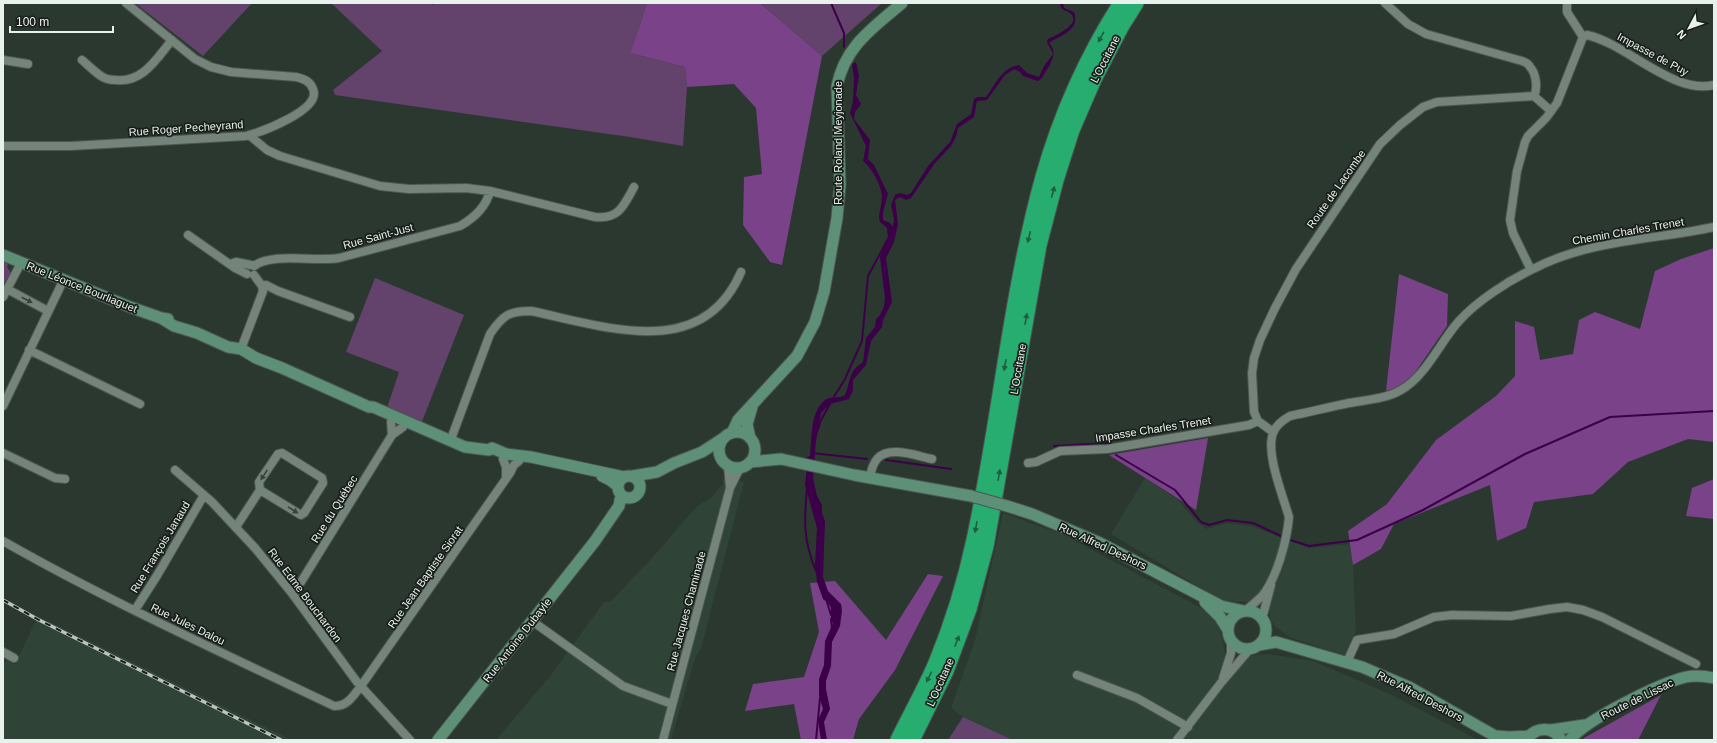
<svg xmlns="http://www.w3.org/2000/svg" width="1717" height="743" viewBox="0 0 1717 743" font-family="Arial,sans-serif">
<rect width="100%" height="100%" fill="#2b3830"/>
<path fill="#2f4337" d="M723,478L744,482L701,649L695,658L671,740H496L551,675L604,602H610L652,558L697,506L710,499L723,484Z
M1145,478L1177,499L1197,522L1207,529L1227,523L1251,526L1309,548L1350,544L1353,565L1356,631L1345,655L1291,638L1276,627L1271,621L1269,609L1243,601L1236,602L1221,600L1111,534Z
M1003,513L1064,535L1205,610L1216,621L1221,634L1225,654L1238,670L1249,656L1268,654L1313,661L1390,694L1478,740H1013L963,717L951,708L975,640Z
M38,616L292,740H3V663L8,660L15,664Z"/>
<path fill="#63436b" d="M135,3H252L203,56Z
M331,3H431L433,5L435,3H647L630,53L685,67L687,87L683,146L630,137L335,95L333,90L382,51Z
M760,3H882L822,56Z
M3,261L8,264L7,267L11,273L3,285Z
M375,278L464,315L421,424L387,408L399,372L346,352Z
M963,717L1013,740H948Z"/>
<path fill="#7a4288" d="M647,3H760L822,56L782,265L770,262L743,225L744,177L762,174L756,108L734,84L687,87L685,67L630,53Z
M1714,248V442L1688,439L1628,462L1593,494L1534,502L1526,528L1497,541L1490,485L1394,524L1381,549L1353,565L1348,531L1387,504L1436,440L1496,396L1515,376V321L1534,327L1540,360L1573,354L1579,320L1595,312L1640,329L1655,271L1681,259Z
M1399,274L1448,294L1447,326L1414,374L1399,387L1386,391Z
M1208,438L1196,510L1109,455Z
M1714,479V519L1686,516L1692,488Z
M928,574L943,576L895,670L859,719L853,740H801L794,704L745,711L753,684L804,677L819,632L810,583L835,581L886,640Z
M1661,695L1638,740H1583L1584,738Z"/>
<path fill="#3b0048" d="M1060,3H1063L1064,8L1074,12C1081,31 1058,36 1049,43C1060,54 1048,67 1042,78L1038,81L1023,76L1020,72L1014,69L1005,75L987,100L977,101L974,117L958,128L956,137L951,146L935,163L911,198L906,200L900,197L895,200L898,224L894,242L886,258L892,302L883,320L882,327L871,341L866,365L853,380V390L849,399L830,404L821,413L816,441L813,478L817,496L822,505V513L825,521L823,577L828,591L841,604L842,611L840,626L832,642L831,666L826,681V689L830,709L824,722L827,740H821L818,720L823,709L819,696V679L824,665L825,641L833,623L831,621V608L829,604L823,599L817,582L815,565L817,528L805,485L807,466L805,458L810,456C812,438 810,412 825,400C830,396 839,399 845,395C851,382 847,372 863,362L866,338L875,327L876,319L880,315L884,306L885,298L880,257L888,238L887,228L880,222L879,218C879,211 882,204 882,196C881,185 872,168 863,161L866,146L850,113L853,102L854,77L852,64L856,62L859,76L856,95L861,104L855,112L854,119L870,140L868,159L874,165L888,194L883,212V220L890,223L893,227L894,219L891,205L895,195L900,193L907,195L911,193L928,166L950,142L957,124L971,114L974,99L978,97H986C995,85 1002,67 1019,65L1027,73L1039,77L1044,66L1053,54L1047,42L1048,39C1054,36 1083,24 1070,13C1065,9 1060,11 1060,3Z"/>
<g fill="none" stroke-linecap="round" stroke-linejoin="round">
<path stroke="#3b0048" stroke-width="2" d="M831,3L844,33V47
M832,400L845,379L862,341L868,276L889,237
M817,432L821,420L830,404
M1054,446L1108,443
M812,453L867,459
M1116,455L1175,490L1201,522L1209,525L1227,520L1253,523L1283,537
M886,460L951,469
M807,488C804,521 803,540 816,571
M1287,539L1309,546L1357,540L1423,510L1525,454L1610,417L1714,411
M827,602L831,615
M831,619L832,629
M816,740L820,698"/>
<g stroke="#4b564f" stroke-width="10">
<path id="street" d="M1385,3L1408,24L1426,34L1522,61C1525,62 1529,64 1530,67C1536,73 1538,88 1534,96
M1567,3V12L1583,37
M1583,37L1587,35C1627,44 1673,95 1714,85
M3,60L28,64
M82,60C88,65 95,72 101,76C105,79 112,80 116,80C143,83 157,58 172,40
M1534,96L1551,111
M249,135L267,150L280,156L380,186L409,189L466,188L490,191L595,217C619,220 624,205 634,187
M3,146H71L246,136C261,132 322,110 313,89C310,81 304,79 296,77L231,72L211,67L195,59L126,3
M188,235L235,268L247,274
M231,264L236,262L251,265
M254,266C272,252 316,262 339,258L460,226C474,218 486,208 490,191
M1531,270L1513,233L1510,220L1517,171L1525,142L1528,136L1546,118L1557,103L1583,37
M262,286L266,285L278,291L350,317
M7,289L48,311
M3,297L21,263
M241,349L263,291L262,286L254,275
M29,350L140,404
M3,406L63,281
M1273,432L1258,421L1254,412L1252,373L1254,358L1260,340L1275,308L1296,269L1380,144L1400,125L1423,107L1437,102L1534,96
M392,435L391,422L394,416
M451,439L490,334C503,315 509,311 531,311C604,326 702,363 741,272
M3,453L55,478L65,479
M503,459L506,467V478
M1028,463L1036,462L1060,451L1107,449L1249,425L1258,421
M728,466L730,488
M175,470L212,502L255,548L291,592L357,682L410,740
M870,477C871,471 873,464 877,459C889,445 917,456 932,459
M236,527L260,490L259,482L278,454L282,453L322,478L323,483L304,513L301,515L260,490
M3,541C110,602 223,653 334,706C347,707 353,696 361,686L510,473L514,465L519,461
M291,592L301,582L392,435L403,427L405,422
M135,610L158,574L204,495
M1245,611C1251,606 1257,601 1262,596C1277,578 1287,540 1289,517C1283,496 1264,450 1274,431C1277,424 1283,420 1290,416C1310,412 1329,407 1349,403C1366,400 1386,399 1401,390C1426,376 1440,342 1459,321C1477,301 1508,281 1533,269C1588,240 1654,240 1714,227
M1262,619L1271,585
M532,621L623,686L672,704
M3,652L14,658
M1347,662L1357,640L1394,634L1434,617L1452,615L1511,616L1550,609L1567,607L1583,610L1602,617L1696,664
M1077,675L1137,698L1188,727
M1223,678L1231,653V641
M663,740L730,488L739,470L747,465
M1177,740L1220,684L1250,649"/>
</g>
<g stroke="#4b564f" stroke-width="13">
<path id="secondary" d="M3,255L130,307L161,318L168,319
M161,318L174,326L197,333L228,347L241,349L256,358L282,368L369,407H373L465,447L489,450L492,448L506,454L531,457L624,477
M719 450a18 18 0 1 1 36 0a18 18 0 1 1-36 0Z
M732,433L738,420L797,356L815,322L824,292L837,218L840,185L837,86C845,46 873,28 902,3
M750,438L747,424L752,407
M750,462L781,459L854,475L971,496
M618 487a11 11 0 1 1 22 0a11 11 0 1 1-22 0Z
M602,476L610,480L618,486
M633,476L657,472L674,463L702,452L722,439
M1007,506L1032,514L1098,542L1221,606L1244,611
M1205,602L1220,617L1228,630
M1228 630a19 19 0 1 1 38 0a19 19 0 1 1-38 0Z
M1259,645L1276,642L1362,667L1409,687L1502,740
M1551,730L1585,725
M1496,736L1509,737L1529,736
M438,740L595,541L619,506L621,495
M1526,740C1535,727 1553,725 1561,740
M1570,740C1585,720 1660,683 1686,677C1695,675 1705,676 1714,678"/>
</g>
<g stroke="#4b564f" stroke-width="17">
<path id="highway" d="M898,740C910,715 925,689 936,663C952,624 965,582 974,540C1000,420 1010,296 1043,177C1060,117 1087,56 1121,3
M912,740L946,671L969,609L986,546L1039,245L1056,180L1072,130L1094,79L1121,27L1136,3"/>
</g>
<use href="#street" stroke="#74847a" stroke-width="8"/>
<use href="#secondary" stroke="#5d9077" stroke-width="11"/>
<use href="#highway" stroke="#28ad70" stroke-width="15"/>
<g stroke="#bbc4be" stroke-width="3.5">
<path id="rail" d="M3,600L39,620L281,740"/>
</g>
<use href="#rail" stroke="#181e1a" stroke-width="2" stroke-dasharray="6" stroke-linecap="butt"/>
<g stroke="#4b564f" stroke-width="13" stroke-linecap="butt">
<path id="secondary-bridge" d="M971,496L1007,506"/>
</g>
<use href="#secondary-bridge" stroke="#5d9077" stroke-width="11"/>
</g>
<defs><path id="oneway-solid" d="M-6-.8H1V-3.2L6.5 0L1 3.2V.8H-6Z"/></defs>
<g fill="#1f5e41">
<use href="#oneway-solid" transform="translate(1101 37) rotate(119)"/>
<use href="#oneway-solid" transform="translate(1053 192) rotate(-75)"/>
<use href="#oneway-solid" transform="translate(1029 237) rotate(104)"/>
<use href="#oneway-solid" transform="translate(1026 319) rotate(-80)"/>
<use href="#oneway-solid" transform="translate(1005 365) rotate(100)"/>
<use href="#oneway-solid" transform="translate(999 475) rotate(-80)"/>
<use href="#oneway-solid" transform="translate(976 527) rotate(100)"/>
<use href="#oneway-solid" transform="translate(957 641) rotate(-69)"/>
<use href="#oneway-solid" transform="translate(929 677) rotate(116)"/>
</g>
<g fill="#38423c">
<use href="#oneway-solid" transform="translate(27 300) rotate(28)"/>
<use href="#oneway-solid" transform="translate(264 475) rotate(124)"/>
<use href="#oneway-solid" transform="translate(293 510) rotate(32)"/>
</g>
<g text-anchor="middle" stroke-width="3.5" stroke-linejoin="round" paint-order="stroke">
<g font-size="11" fill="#e9f1ec" stroke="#181e1a">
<text transform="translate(1653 54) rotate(28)" y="4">Impasse de Puy</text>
<text transform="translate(1105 59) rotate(-63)" y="4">L'Occitane</text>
<text transform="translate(186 128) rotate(-4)" y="4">Rue Roger Pecheyrand</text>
<text transform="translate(838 143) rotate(-90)" y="4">Route Roland Meyjonade</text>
<text transform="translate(1336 189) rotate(-55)" y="4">Route de Lacombe</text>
<text transform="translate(1628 231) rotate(-10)" y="4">Chemin Charles Trenet</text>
<text transform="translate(378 236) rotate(-15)" y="4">Rue Saint-Just</text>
<text transform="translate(82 287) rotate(22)" y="4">Rue Léonce Bourliaguet</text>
<text transform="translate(1018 369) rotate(-80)" y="4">L'Occitane</text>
<text transform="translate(1153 429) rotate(-9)" y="4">Impasse Charles Trenet</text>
<text transform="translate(334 509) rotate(-58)" y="4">Rue du Québec</text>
<text transform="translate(1103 546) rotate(25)" y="4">Rue Alfred Deshors</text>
<text transform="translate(160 547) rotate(-59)" y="4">Rue François Janaud</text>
<text transform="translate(425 577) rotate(-55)" y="4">Rue Jean Baptiste Siorat</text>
<text transform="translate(305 595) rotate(53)" y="4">Rue Edme Bouchardon</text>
<text transform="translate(686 611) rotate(-75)" y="4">Rue Jacques Chaminade</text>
<text transform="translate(188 624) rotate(26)" y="4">Rue Jules Dalou</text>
<text transform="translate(517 640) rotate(-52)" y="4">Rue Antoine Dubayle</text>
<text transform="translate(940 682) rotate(-66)" y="4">L'Occitane</text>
<text transform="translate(1420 696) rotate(28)" y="4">Rue Alfred Deshors</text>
<text transform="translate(1637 699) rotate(-26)" y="4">Route de Lissac</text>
</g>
</g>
<rect width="1717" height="743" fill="none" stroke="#e9f1ec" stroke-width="8"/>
<g transform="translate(1689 28) rotate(229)" stroke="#181e1a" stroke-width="3" paint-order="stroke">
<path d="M0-3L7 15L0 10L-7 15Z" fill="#e9f1ec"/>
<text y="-6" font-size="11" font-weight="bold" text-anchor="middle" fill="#e9f1ec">N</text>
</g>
<path d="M10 26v6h103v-6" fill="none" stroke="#e9f1ec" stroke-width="2"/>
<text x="16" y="26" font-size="12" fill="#e9f1ec" stroke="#181e1a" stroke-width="3" paint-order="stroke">100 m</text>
</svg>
